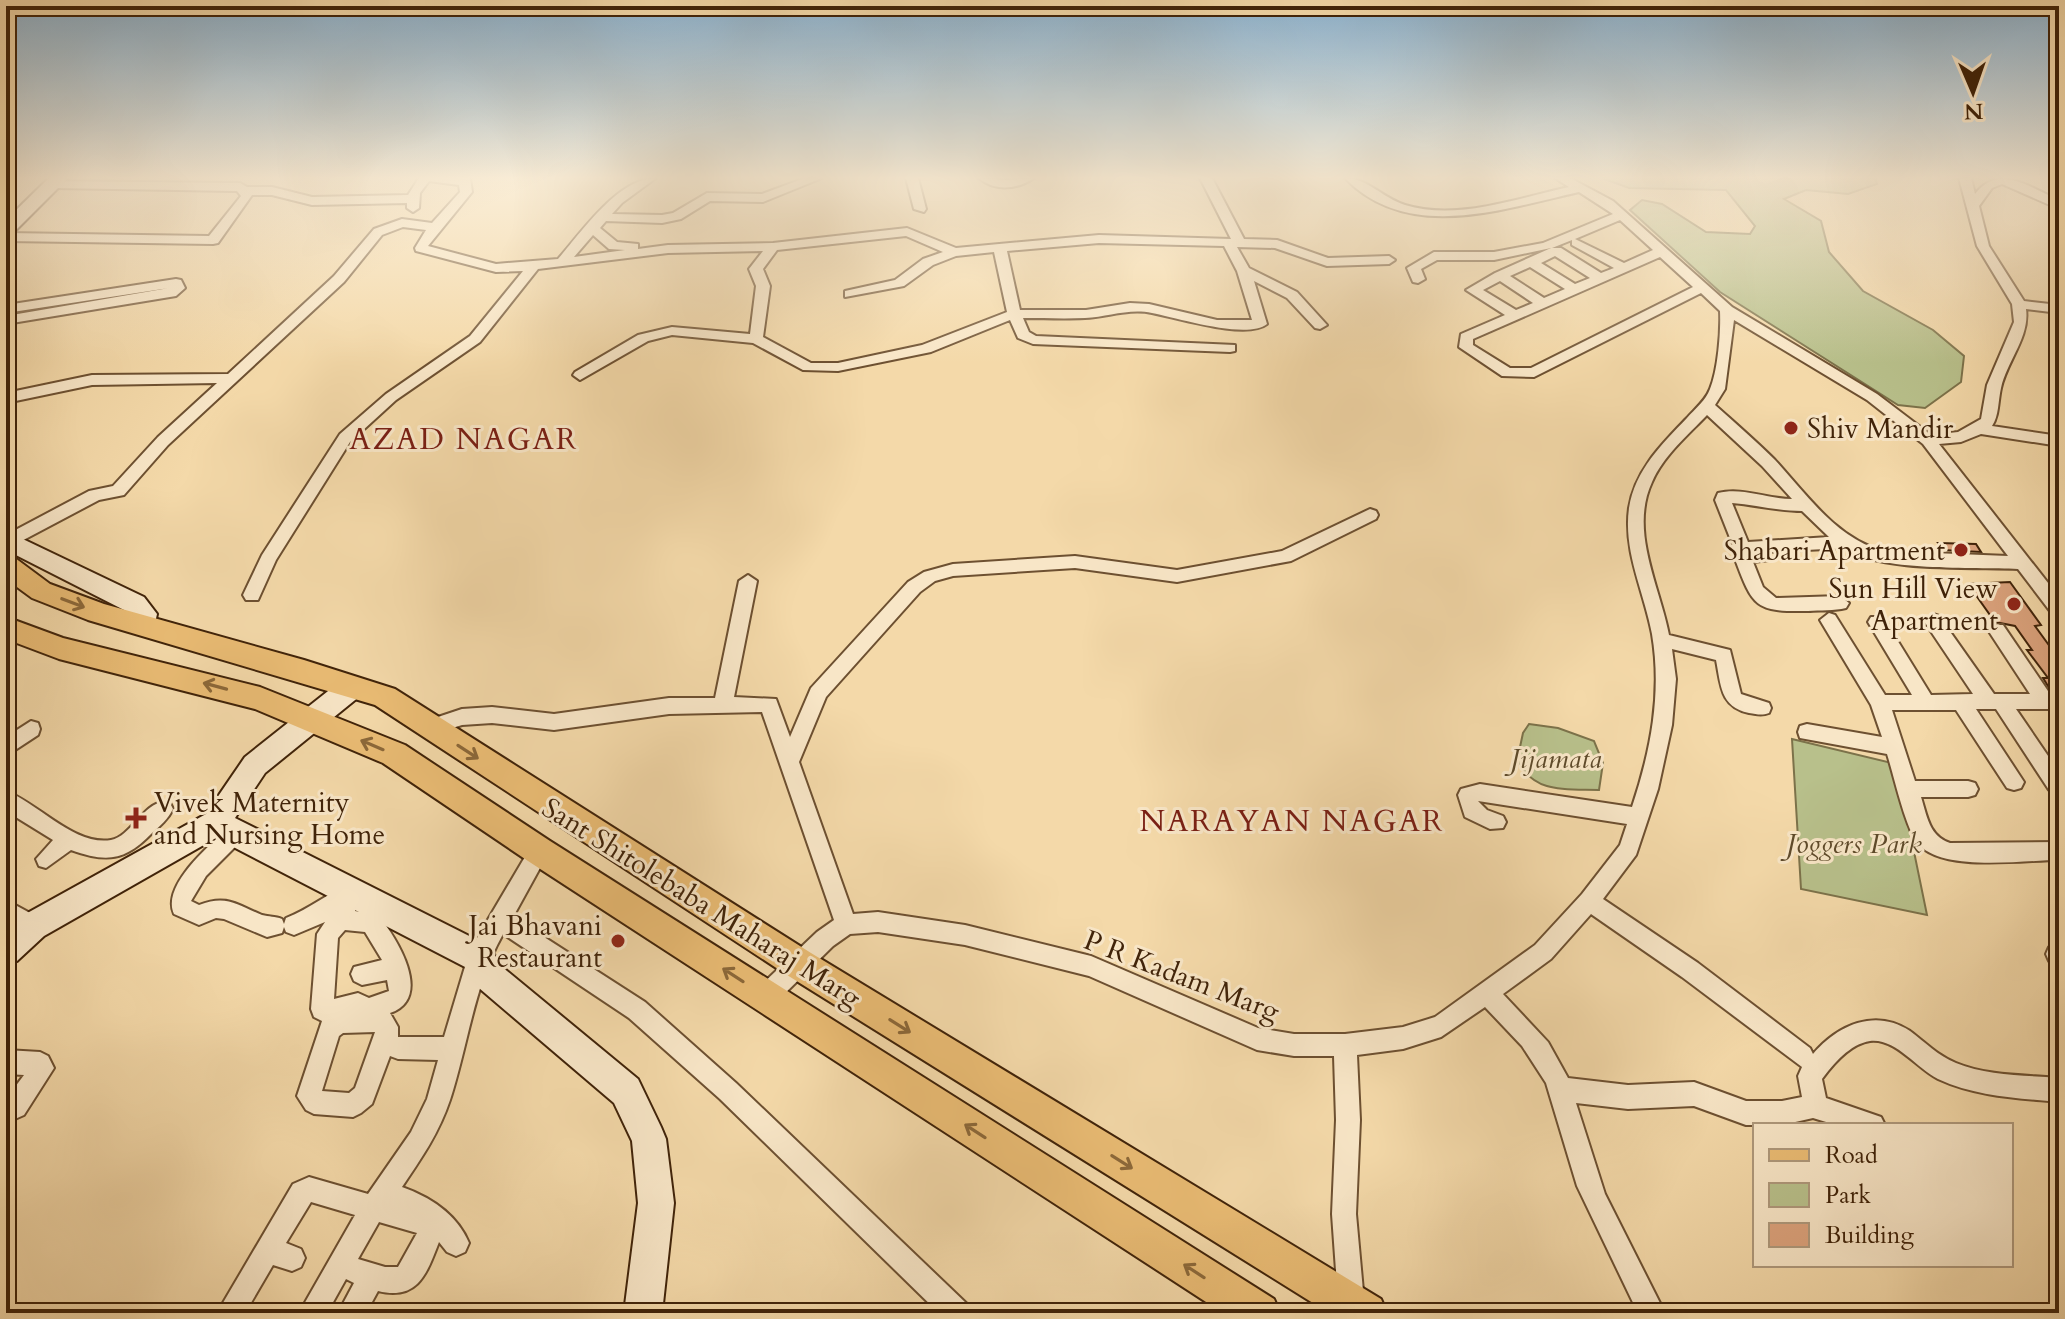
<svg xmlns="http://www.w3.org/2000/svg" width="2065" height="1319" viewBox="0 0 2065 1319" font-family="Cardo,serif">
<rect width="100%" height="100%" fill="#f4d9a9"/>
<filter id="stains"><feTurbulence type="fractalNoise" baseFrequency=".0025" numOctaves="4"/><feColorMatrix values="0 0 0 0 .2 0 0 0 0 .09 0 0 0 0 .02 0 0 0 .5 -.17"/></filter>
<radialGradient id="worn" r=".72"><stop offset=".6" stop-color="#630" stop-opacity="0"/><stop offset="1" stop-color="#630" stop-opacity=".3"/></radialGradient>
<path fill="#b8c08b" stroke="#7c724a" stroke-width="2" d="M1602,178H1875L1877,184L1848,194L1806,190L1784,199L1821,221L1829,252L1863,291L1933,330L1964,356L1961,382L1925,408L1898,405L1720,292L1630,210L1642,200L1662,204L1706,232L1750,234L1755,226L1726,190L1629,188Z
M1529,724L1558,728L1594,741L1603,763L1599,790C1565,789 1536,794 1517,761L1523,733Z
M1792,739L1896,764L1927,915L1801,889Z"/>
<path fill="#dba27c" stroke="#402309" stroke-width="2" d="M1938,543L1976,544L1981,552L1942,550Z
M2010,582L2041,625L2035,626L2059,659V690L2051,691L2043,678H2048L2027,650H2032L2015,626L1995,622L1968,584Z"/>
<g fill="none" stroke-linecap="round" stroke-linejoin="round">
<g stroke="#6d5031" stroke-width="4">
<path id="street" d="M419,178H470L472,192L428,246L496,264L558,259C581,233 618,178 656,178L622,203L612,214L662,215L673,213L707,193L762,194L805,178H822L763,202L710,201L681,219L662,223L606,221L600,228L617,242L638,244V249L668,245L773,243L907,228L956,248L1099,235L1231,239L1200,178H1212L1244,239L1277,240L1328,258L1389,256L1395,260L1389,264L1327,266L1275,248L1237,247L1249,268L1297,292L1327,325L1320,329L1315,328L1287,298L1254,281L1267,324C1247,340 1178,318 1152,313C1129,308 1108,317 1085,318C1064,319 1043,318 1023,318L1029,332L1036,336L1235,345V351L1230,352L1033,344L1018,338L1010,320L931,352L838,371L803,370L753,343L672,335L648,341L580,380L573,375L575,372L638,335L672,327L750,334L756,286L749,269L763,251L668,253L538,269L480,342L396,400L350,442L276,560L258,600H246L243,595L262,555L340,434L386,394L470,336L523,271L496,272L416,251L415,248L426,230L403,227L382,235L344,282L168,445L124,495L99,500L14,545L6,546V535L89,491L113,486L158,437L217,383L92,385L6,403V393L92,375L228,374L334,276L374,229L402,219L432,223L460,192L459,185L429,181L420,193L419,208L413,212L407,208V203L312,205L272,195H252L218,243L213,244L6,241V233L209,236L241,196L237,191L53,188L47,184L49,181L240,183L247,187H272L312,197L408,195ZM593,235L609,249L625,250L574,257ZM906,236L943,252L923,259L895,280L845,291V297L904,286L933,265L956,256L994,252L1007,312L922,345L838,363H811L763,337L770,286L763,269L777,250ZM1099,243L1224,246L1237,271L1252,320H1217L1149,304L1130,303L1086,310H1020L1007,251Z
M906,178H918L926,209L924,212L914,209Z
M979,178L1006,180L1034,178C1018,189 995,192 979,178Z
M1345,178C1367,178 1383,198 1405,205C1457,221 1518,198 1569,187L1555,178H1570L1613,201L1732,307L1877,394L1931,435L1958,432L1981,419L1987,385L2014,322L2012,304L1977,246L1959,178H1971L1975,194C1999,163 2030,188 2059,200V209L2002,184L1992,188L1979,206L1989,246L2024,301L2059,305V313L2026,309C2030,337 2007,361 2001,388C1998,401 1999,416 1992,426L2059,436V446L1981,434L1961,442L1939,444L2059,597V617L2053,615L2018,569C1975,567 1876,572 1844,548L1769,552V560L1753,562L1763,587L1776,598L1840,596L1849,603L1846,608C1834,611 1820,610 1808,611C1755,612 1753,607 1735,559L1739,553L1734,548L1715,500L1718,493C1743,487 1767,499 1792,499L1762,466L1707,415C1688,435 1663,456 1652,482C1629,531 1660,587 1669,635L1730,650L1741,694L1769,703L1771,708L1769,713C1761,716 1757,714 1749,713C1720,707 1721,685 1716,660L1672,649L1676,679L1672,725L1658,789L1636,855L1603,899L1698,963L1810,1048L1813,1054C1838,1025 1875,1008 1910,1031C1925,1042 1938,1056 1956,1063C1987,1076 2025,1075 2059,1078V1102C2018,1098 1977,1097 1938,1079C1916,1068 1896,1038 1870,1041C1850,1044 1833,1064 1822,1079L1826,1098L1881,1117L1885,1125H1836L1813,1118L1782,1125H1746L1694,1106L1628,1109L1576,1103L1605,1194L1665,1313H1638L1577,1186L1546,1083L1522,1046L1485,1007L1441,1037L1403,1049L1357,1055L1360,1120L1356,1214L1365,1313H1339L1332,1214L1336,1120L1334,1056H1294L1257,1050L1089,976L965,945L878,932L850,934L833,946L774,1004L766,1007L758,1004L755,996L758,988L817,932L834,920L762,712L669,714L554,730L492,723L462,725L430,735L423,732L421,727L423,722L462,709L492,707L554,714L669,698H715L739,581L748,575L757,581L734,697L776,699L790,737L811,688L908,582L924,572L953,564L1075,556L1177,570L1282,551L1370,509L1376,511L1378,515L1376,519L1291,561L1177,582L1075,568L953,576L935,581L920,592L826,697L799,762L853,914L878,912L965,925L1091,956L1258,1028L1294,1034H1345L1403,1027L1435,1017L1535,945L1582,894L1620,845L1627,824L1478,801L1487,810L1503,816L1506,822L1503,828L1490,829L1465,817L1458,795L1461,789L1480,784L1632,807C1651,750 1662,693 1652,634C1644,591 1623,552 1629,508C1635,470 1662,444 1687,418C1695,409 1706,400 1710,389C1718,370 1721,332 1720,311L1701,293L1534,377L1502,376L1459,347L1461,334L1505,315L1466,290L1495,273L1551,248L1494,260H1437L1421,269L1425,279L1418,283L1413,282L1407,268L1434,252H1494L1543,243L1613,214L1579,192C1503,209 1408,243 1345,178ZM1620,220L1653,250L1624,263L1575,239ZM1572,240V245L1614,268L1601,273L1561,248H1552ZM1555,256L1590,278L1575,284L1541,263ZM1660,257L1693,287L1531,368H1510L1473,345V339ZM1530,267L1565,289L1544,298L1510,276ZM1500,281L1533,303L1516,310L1483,290ZM1734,320L1867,400L1923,444L2008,556L1883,551C1836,538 1807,495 1775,460C1756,441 1735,423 1715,405L1725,389ZM1732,503C1756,505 1777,511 1802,511L1829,537L1748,542ZM1591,914L1682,977L1802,1067L1798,1076L1802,1097L1782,1101H1746L1694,1082L1628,1085L1568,1078L1548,1042L1503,994L1551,959Z
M176,279L181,280L185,288L176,296L6,324V316L169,288L6,313V305Z
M1829,613L1835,615L1885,695H1912L1868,622L1871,617H1883L1931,695L1973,694L1924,621L1933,614L1939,616L1994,694H2030L1988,630L1991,625H2003L2050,694L2059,693V709H2016L2059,772V791L2049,790L1996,709H1976L2024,782L2021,788L2014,790L2007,788L1956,710H1892L1915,781H1968L1975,783L1978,789L1975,795L1968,797H1921C1927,816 1929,836 1950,843L2059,842V860C2023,860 1939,873 1917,842C1905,826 1894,776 1887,754L1800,738L1798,732L1800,726L1807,724L1882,737L1871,705L1820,620Z
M31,721L38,723L40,729L38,735L6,756V737Z
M6,791C38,803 74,846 111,840C133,836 147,795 170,803L173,809C168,819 160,826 152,833C125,861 107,863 71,850L46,868L39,866L36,859L53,840L6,811Z
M235,825L242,828L245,834L242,840L206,876L191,901L199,905C227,894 237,905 262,915C269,917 275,916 282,919L284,924L286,918C310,909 329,892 352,883L359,886L362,893L355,911L378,915C397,938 434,998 390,1013L398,1027V1037H444L470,950L532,845L539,842L546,845L549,851L546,857L513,917L645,1002L736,1083L967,1304L971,1313H939L720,1099L629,1018L503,934C474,985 468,1045 450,1100C439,1133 421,1159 402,1187C430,1197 457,1214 469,1243L465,1252L456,1256L447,1252L439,1242C427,1272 419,1301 378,1291L366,1313H338L354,1283L346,1279L327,1313H299L355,1215L311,1202L286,1243L301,1249L305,1258L301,1267L292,1271L273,1265L245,1313H217L293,1184L309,1177L368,1194L411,1132L427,1099L438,1060L398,1059L390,1056L372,1104L361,1113L353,1117L314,1114L306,1110L297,1096L322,1021L314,1017L311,1009L317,934L325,922L294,935L286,932L284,927L282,933L267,937L224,919L216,918L199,925L174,914C161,886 209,846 228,828ZM345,930L365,932L382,960L354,967L351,974L354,981L362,985L387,980L389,991L369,998L358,993L334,999L338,938ZM375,1032L355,1088L349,1093L322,1091L339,1036L343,1033ZM379,1222L417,1233L398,1267H385L358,1259Z
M6,900L41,919L44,926L41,933L33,936L6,921Z
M2057,944H2059V964L2049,961L2046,954L2049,947Z
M6,1050L40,1052L48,1056L54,1068L24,1115L6,1123V1099L24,1075L6,1074Z"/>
</g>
<g stroke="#402309" stroke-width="4">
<path id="secondary" d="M49,178H68L12,234L6,235V220Z
M6,531L144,597L157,614L153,632L144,635L135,632L131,617L126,611L6,550Z
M351,677L360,680L364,688L360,696L265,773L235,818L489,946L501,966L638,1079L661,1127L666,1139L674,1203L662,1313H624L638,1203L632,1141L614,1103L479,988L467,968L216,838L44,936L17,961L6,966V930L22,916L206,814L245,757L342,680Z"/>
</g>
<g stroke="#402309" stroke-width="4">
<path id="primary" d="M6,555L15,558L50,584L104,604L304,660L395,689L811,953L1381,1299L1387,1313H1329L787,975L375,705L88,620L32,598L6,579Z
M6,617L63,638L260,687L405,745L550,841L1274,1299L1280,1313H1223L528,861L383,763L255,709L59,659L6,639Z"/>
</g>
<use href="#street" fill="#f8e6c7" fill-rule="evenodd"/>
<use href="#secondary" fill="#f8e6c7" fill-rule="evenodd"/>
<use href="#primary" fill="#eabc74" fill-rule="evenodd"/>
</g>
<defs><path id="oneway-shaft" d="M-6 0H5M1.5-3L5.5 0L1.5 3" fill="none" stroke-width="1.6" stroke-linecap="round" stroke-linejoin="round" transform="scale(2)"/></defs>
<g stroke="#8c6839">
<use href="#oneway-shaft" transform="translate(73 603) rotate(21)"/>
<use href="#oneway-shaft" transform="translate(215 686) rotate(-165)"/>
<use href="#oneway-shaft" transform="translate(372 745) rotate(-157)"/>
<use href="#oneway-shaft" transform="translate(468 752) rotate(33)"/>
<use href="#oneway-shaft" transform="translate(733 975) rotate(-147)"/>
<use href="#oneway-shaft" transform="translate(900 1026) rotate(32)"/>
<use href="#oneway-shaft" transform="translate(975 1131) rotate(-147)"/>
<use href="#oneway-shaft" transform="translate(1122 1162) rotate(32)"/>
<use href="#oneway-shaft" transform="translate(1194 1271) rotate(-147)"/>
</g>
<linearGradient id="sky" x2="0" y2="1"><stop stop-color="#8cb5d4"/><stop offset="0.49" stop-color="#faeed8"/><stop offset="1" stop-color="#faeed8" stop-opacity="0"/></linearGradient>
<rect width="2065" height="363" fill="url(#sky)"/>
<g fill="#8f2418" stroke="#f8e6c7" stroke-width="3">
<circle cx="1791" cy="428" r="8"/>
<circle cx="1961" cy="550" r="8"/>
<circle cx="2014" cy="604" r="8"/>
<path d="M132 806h8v8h8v8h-8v8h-8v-8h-8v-8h8z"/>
<circle cx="618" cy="941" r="8"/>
</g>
<g text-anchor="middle" stroke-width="6" stroke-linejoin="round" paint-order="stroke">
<g font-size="28" fill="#402309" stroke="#f8e6c7" text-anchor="end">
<text x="1807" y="438" text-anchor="start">Shiv Mandir</text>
<text x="1945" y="560">Shabari Apartment</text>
<text x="1998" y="598">Sun Hill View<tspan x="1998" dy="32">Apartment</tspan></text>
<text x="154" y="812" text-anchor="start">Vivek Maternity<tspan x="154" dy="32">and Nursing Home</tspan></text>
<text x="602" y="935">Jai Bhavani<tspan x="602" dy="32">Restaurant</tspan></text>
</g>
<g font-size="28" font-style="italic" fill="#5e4a2a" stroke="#f8e6c7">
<text x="1556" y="768">Jijamata</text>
<text x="1854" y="853">Joggers Park</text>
</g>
<g font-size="28" fill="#402309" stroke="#f8e6c7">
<text transform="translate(702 902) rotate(32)" y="10">Sant Shitolebaba Maharaj Marg</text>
<text transform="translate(1182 975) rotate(21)" y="10">P R Kadam Marg</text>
</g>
<g font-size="30" letter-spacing="2" fill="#7a1f14" stroke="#f8e6c7">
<text x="464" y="449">AZAD NAGAR</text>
<text x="1292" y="831">NARAYAN NAGAR</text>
</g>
</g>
<rect width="2065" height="1319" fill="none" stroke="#f4d9a9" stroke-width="32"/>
<rect x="8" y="8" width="2049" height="1303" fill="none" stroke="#402309" stroke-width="4"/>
<rect x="16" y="16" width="2033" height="1287" fill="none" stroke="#402309" stroke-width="2"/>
<rect x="1753" y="1123" width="260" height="144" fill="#f8e6c7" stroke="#ae987b" stroke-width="2"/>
<rect x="1769" y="1149" width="40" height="12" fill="#eabc74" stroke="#ae987b" stroke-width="2"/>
<text x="1825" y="1163" font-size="24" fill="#402309">Road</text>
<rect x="1769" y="1183" width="40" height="24" fill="#b8c08b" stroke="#ae987b" stroke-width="2"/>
<text x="1825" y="1203" font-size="24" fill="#402309">Park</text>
<rect x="1769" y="1223" width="40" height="24" fill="#dba27c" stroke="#ae987b" stroke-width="2"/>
<text x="1825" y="1243" font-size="24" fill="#402309">Building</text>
<g transform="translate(1973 92) rotate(178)" stroke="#f8e6c7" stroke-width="6" paint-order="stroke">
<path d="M0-6L14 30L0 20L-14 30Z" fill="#402309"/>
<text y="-12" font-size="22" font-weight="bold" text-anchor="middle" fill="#402309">N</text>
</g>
<rect width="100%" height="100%" filter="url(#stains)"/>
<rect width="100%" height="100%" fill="url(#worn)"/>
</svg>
